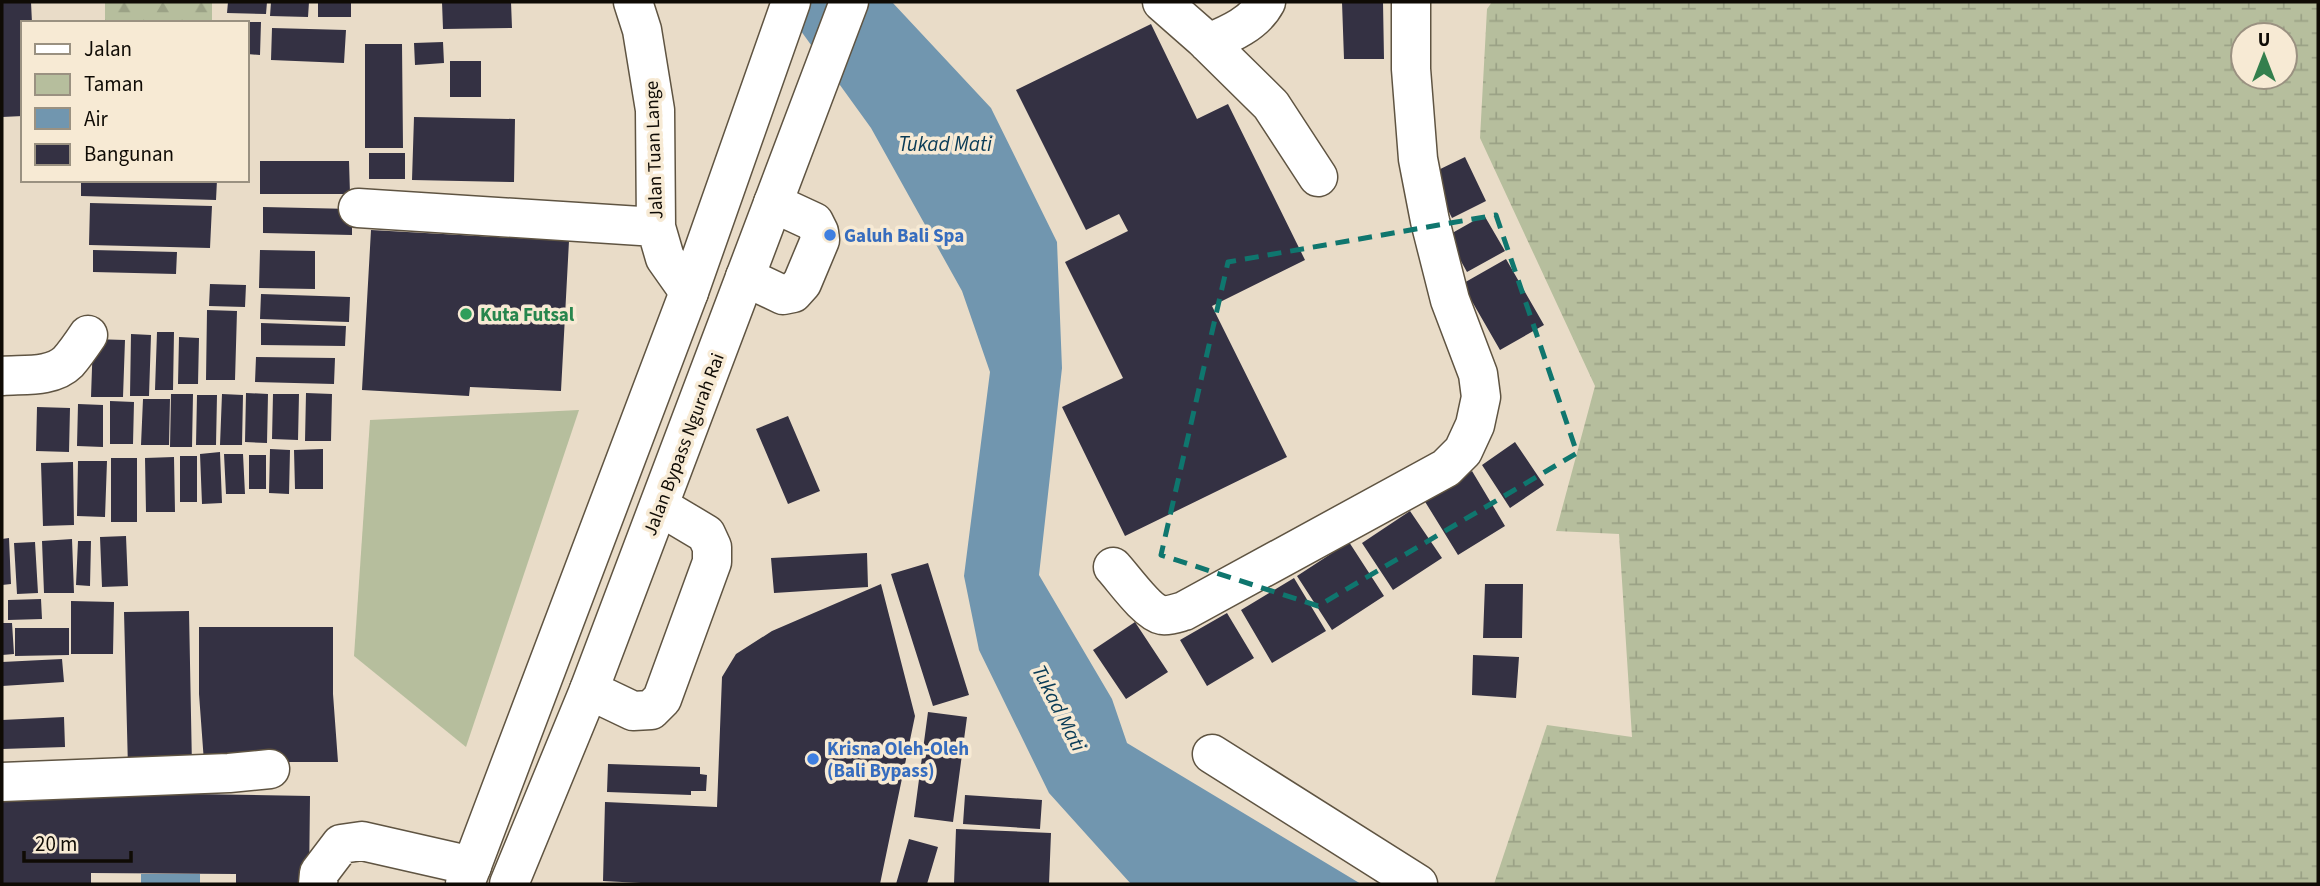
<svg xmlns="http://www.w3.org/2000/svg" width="2320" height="886" viewBox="0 0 2320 886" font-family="'Source Sans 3',sans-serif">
<defs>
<pattern id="forest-firs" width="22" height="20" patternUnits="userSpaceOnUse" patternTransform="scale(1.75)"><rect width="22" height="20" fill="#b6be9d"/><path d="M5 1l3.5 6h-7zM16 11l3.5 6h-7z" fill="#9ba286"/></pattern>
<pattern id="wetland-marsh" width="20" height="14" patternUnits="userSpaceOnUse" patternTransform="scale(1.75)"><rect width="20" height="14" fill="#b6be9d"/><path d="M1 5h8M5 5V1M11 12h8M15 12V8" fill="none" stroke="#9ba286"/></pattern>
</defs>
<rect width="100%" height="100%" fill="#e9dcc8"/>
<path fill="#b6be9d" d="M579,410L466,747L354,656L370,420Z"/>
<path fill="url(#forest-firs)" d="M105,2H212V23H105Z"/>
<path fill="url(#wetland-marsh)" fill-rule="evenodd" d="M1492,2H2318V884H1494L1547,725L1632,737L1619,534L1556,531L1595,386L1480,138L1487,9ZM2243,35H2285V77H2243Z"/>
<path fill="#7196af" d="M780,2H892L991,108L1057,242L1062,368L1039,575L1112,699L1127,743L1361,884H1131L1049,793L979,650L964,576L990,372L962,291L871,128Z
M141,874H200V884H141Z"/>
<path fill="#343143" d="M2,2H31L32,23H23V116L2,117Z
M228,2H267L266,14L227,13Z
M271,2H309L308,17L270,16Z
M318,2H351V17H318Z
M442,2H511L512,28L443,29Z
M1342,2H1383L1384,59H1344Z
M247,22H261L260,55L247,54Z
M1151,24L1197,119L1228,104L1305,260L1212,306L1287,457L1125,536L1062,407L1123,378L1065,262L1128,231L1119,214L1086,230L1016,90Z
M272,28L346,30L344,63L271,60Z
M443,42L444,63L415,65L414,43Z
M365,44H402L403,148H365Z
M450,61H481V97H450Z
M414,117L515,119L514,182L412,180Z
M369,153H405V179H369Z
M1465,157L1486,201L1452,218L1430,174Z
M260,161H349L350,194H260Z
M81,180H217L216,200L81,196Z
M90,203L212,206L210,248L89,245Z
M263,207L352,209V235L263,233Z
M1484,215L1505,251L1467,272L1447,236Z
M371,230L569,241L561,391L470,387L469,396L362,390Z
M93,250L177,252L176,274L93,272Z
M260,250L315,251V289L259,288Z
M1506,259L1544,325L1500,350L1462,284Z
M210,284L246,285L245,307L209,306Z
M261,294L350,297L349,322L260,319Z
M207,310L237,311L235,380H206Z
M261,323L346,326L345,346L261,345Z
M157,332H174L173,390H155Z
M131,334L151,335L149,396H130Z
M179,337L199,338L198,384H178Z
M93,339L125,340L123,397H91Z
M256,357L335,358L334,384L255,382Z
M246,393L268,394L267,443L245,442Z
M306,393L332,394L331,441H305Z
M171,394H193L192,447H170Z
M222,394L243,395L242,445H220Z
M273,394H299L298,440L272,439Z
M197,395H217L216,445H196Z
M143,399H170L169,445H141Z
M110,401L134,402L133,444H110Z
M78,404L103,405V447L77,446Z
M37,407L70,408L69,452L36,451Z
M788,416L820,491L788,504L756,429Z
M1515,442L1544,485L1510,508L1482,465Z
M270,449L290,450L289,494L269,493Z
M323,449V489H295L294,450Z
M220,452L222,503L202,504L200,454Z
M224,454H243L245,494H226Z
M249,455H266V489H249Z
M180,456H197V502H180Z
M174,457L175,512H146L145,458Z
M111,458H137V522H111Z
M78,461H107L105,517L77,516Z
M73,462L74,525L43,526L41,463Z
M1472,471L1505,526L1458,555L1424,500Z
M1410,511L1442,558L1393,590L1362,543Z
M126,536L128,586L102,587L100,537Z
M9,538L11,584L2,585V539Z
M72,539L74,593H44L42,541Z
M78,541H91L90,586L76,585Z
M35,542L38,593L17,594L14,543Z
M1349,542L1384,596L1332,630L1297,576Z
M867,553L868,587L774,593L771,558Z
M928,563L969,695L933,706L891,574Z
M1294,578L1326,631L1272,663L1241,610Z
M881,584L915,716L880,884H660L603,881L605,802L717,807L722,677L736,654L772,631Z
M1485,584H1523L1522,638H1483Z
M41,599L42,619L8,620V600Z
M71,601L114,602L113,654H71Z
M189,611L192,767L128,768L124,612Z
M1227,613L1254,658L1207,686L1180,640Z
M1135,622L1168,672L1126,699L1093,650Z
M2,623H12L14,654L2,655Z
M199,627H333V694L338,762H204L199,694Z
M15,628H69V655L15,656Z
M1473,655L1519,657L1516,698L1472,695Z
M62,659L64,682L2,686V662Z
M928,712L967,717L953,822L914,817Z
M64,717L65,747L2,749V720Z
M608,764L700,767V774L707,775L706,791H691V795L607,792Z
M2,791L310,796L309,884H236V874L91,873V884H2Z
M965,795L1042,800L1040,829L963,824Z
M956,829L1051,833L1049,884H954Z
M909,839L938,847L927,884H896Z"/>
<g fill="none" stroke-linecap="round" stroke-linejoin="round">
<g stroke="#5f5442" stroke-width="41">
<path id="minor" d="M633,2L642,30L655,110L656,227L665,258L689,292
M1162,2L1203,38L1271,105L1318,177
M1208,43C1230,34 1255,23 1266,2
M358,208L656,227
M745,277L783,295L793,293L802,283L820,240L819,232L814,222L773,203
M2,376C22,374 52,378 68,362C75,354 82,344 88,335
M1113,567C1124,579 1147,612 1162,615C1169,616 1177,613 1184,611L1446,468L1463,451L1475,425L1481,397L1478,374L1450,300L1430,221L1418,159L1411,69V2
M589,690L633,711L651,710L662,699L712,562V547L706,534L659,506
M1212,754L1418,884
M2,782L229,773L270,769
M318,884L319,873L341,844L362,841L472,866"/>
</g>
<g stroke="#5f5442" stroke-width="41">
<path id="highway" d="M465,884L689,292L791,2
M509,884L589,690L849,2"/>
</g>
<use href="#minor" stroke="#fff" stroke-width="38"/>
<use href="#highway" stroke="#fff" stroke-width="38"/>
</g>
<path fill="none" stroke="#0f766e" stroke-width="5" stroke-dasharray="14 9" stroke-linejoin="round" d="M1496,215L1577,453L1318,606L1161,555L1228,262Z"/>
<g fill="#3f7fe0" stroke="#f7ead4" stroke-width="2.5">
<circle cx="830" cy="235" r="7"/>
<circle cx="813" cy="759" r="7"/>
</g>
<circle fill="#2e9e5b" stroke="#f7ead4" stroke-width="2.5" cx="466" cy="314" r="7"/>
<g text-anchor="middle" stroke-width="7" stroke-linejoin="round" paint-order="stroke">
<g font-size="19" fill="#0f0b05" stroke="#f7ead4">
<text transform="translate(653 150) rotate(-92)" y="7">Jalan Tuan Lange</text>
<text transform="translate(683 444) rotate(-69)" y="7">Jalan Bypass Ngurah Rai</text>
</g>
<g font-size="19" font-weight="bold" fill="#366cbe" stroke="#f7ead4" text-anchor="start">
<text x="844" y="242">Galuh Bali Spa</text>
<text x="827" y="755">Krisna Oleh-Oleh<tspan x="827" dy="22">(Bali Bypass)</tspan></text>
</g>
<g font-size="19" font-weight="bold" fill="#27864d" stroke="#f7ead4" text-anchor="start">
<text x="480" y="321">Kuta Futsal</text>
</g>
<g font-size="21" font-style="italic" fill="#093b56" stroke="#f7ead4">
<text x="945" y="151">Tukad Mati</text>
<text transform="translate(1059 708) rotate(63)" y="7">Tukad Mati</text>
</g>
</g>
<rect width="2320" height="886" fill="none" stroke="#0f0b05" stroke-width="7"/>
<rect x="21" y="21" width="228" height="161" fill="#f7ead4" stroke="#9a9181" stroke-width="2"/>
<rect x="35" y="44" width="35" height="10" fill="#ffffff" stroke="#9a9181" stroke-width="2"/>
<text x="84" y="56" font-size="21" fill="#0f0b05">Jalan</text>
<rect x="35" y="74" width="35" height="21" fill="#b6be9d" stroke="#9a9181" stroke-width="2"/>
<text x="84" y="91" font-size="21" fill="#0f0b05">Taman</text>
<rect x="35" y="108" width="35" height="21" fill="#7196af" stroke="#9a9181" stroke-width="2"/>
<text x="84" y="126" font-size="21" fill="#0f0b05">Air</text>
<rect x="35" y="144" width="35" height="21" fill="#343143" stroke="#9a9181" stroke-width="2"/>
<text x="84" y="161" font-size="21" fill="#0f0b05">Bangunan</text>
<g transform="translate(2264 56)"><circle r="33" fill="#f7ead4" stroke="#9a9181" stroke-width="2"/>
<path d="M0-5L12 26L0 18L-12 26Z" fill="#347f4d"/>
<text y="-10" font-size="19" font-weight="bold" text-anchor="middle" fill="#0f0b05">U</text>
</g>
<path d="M24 851v10h107v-10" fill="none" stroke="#0f0b05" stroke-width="3.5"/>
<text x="35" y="851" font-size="21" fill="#0f0b05" stroke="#f7ead4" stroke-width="5" paint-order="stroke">20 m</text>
</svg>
